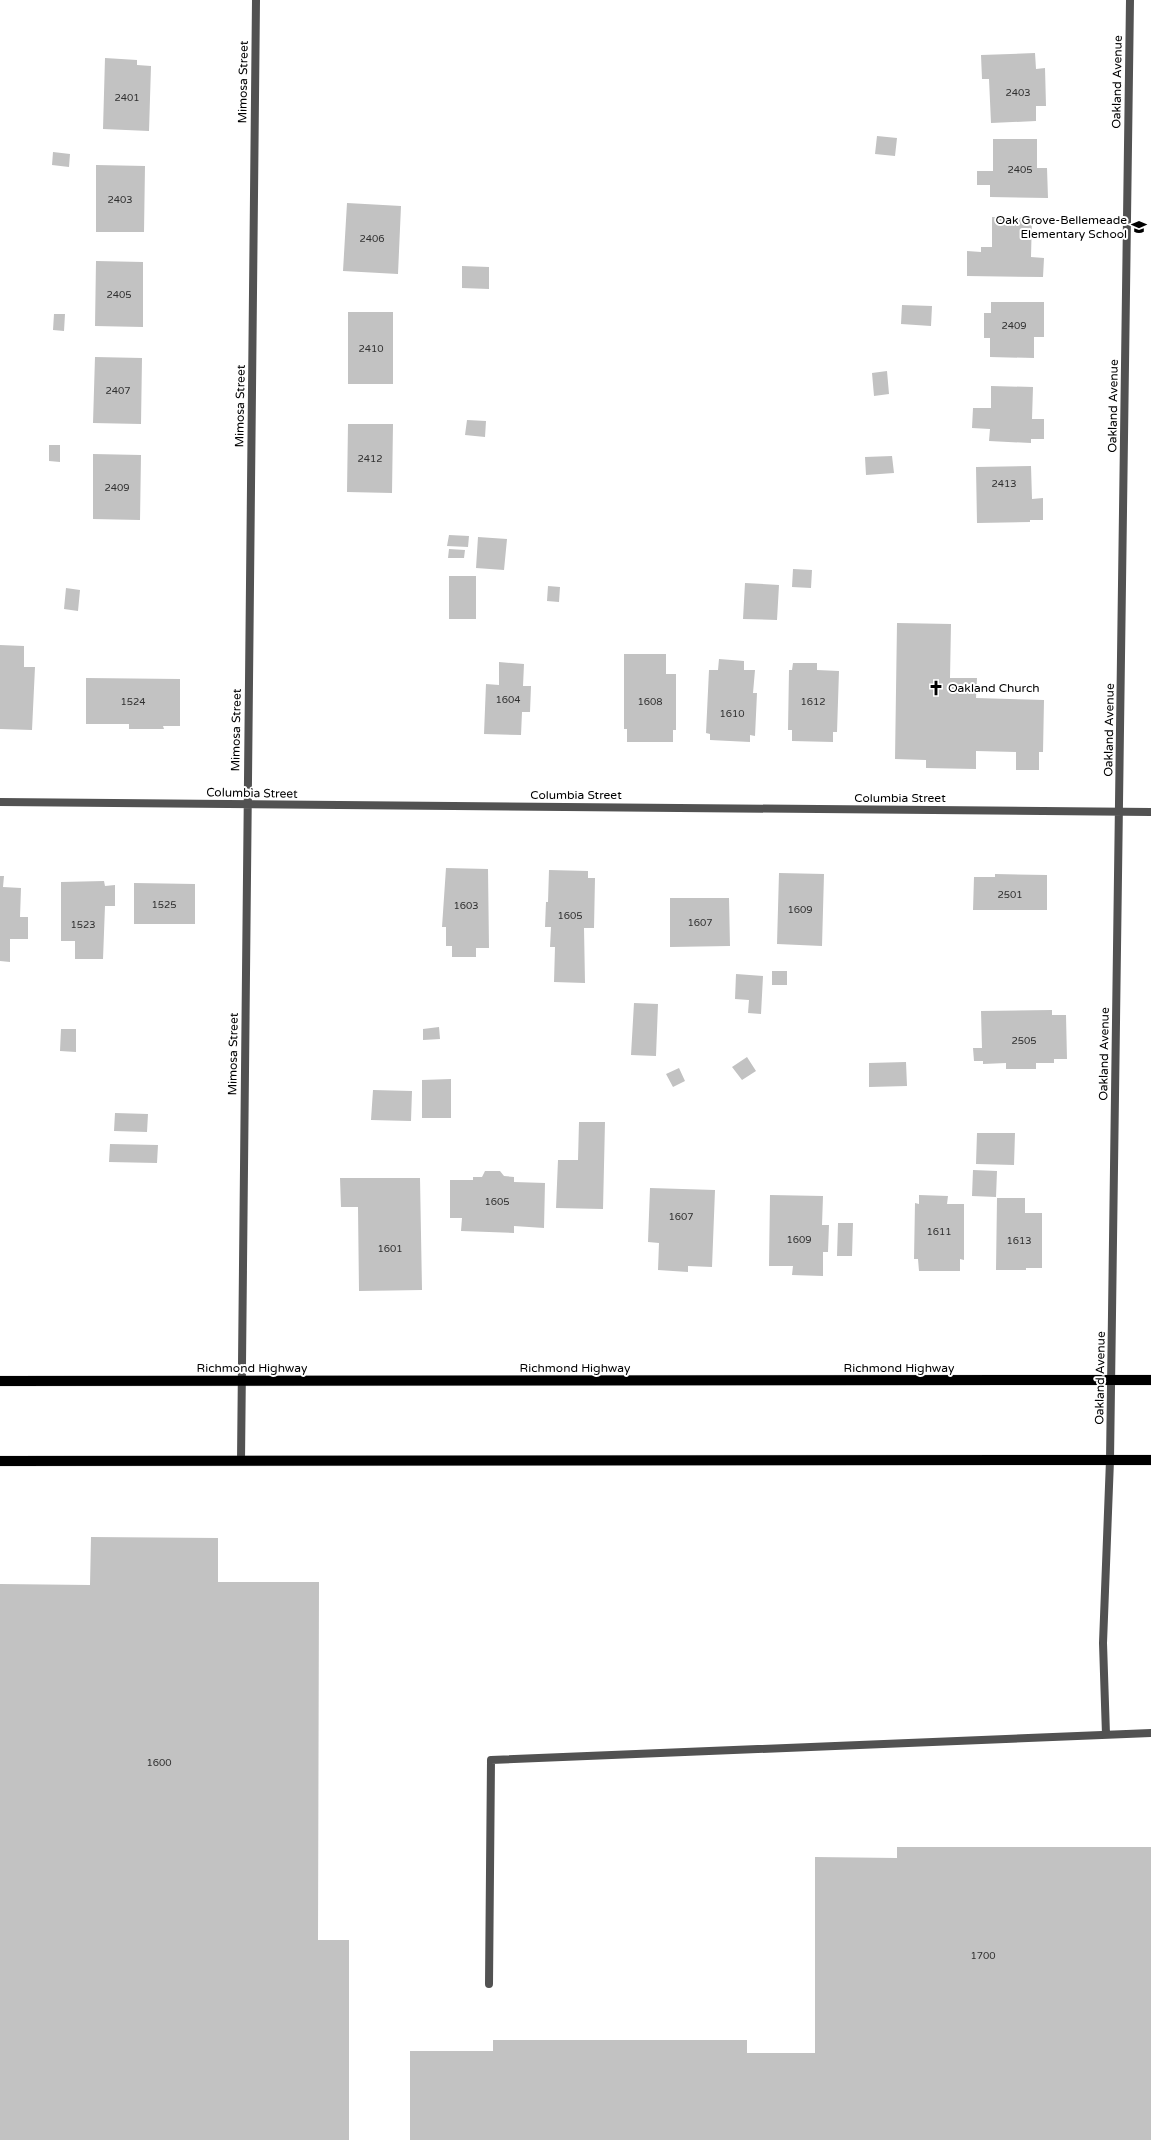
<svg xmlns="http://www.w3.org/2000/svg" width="1151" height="2140" viewBox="0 0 1151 2140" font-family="'Varela Round',sans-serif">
<rect width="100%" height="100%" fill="#fff"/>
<path fill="#c2c2c2" d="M1035,53L1036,69L1045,68L1046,106H1036V121L991,123L989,79H982L981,55Z
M105,58L137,60V65L151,66L149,131L103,129Z
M877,136L897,138L895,156L875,154Z
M993,139H1037V168H1047L1048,198L990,197V185H977V171H993Z
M53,152L70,154L69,167L52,165Z
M96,165L145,166L144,232H96Z
M347,203L401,206L398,274L343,271Z
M992,217L1032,218L1031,257L1044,258L1043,277L967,276V251L981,252V247H992Z
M96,261L143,262V327L95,326Z
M462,266L489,267V289L462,288Z
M991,302H1044V337H1034V358L990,357V338H984V313H991Z
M902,305L932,306L931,326L901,324Z
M348,312H393V384H348Z
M54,314H65L64,331L53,330Z
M95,357L142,358L141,424L93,423Z
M887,371L889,394L874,396L872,373Z
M991,386L1033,387L1032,419H1044V439H1031V443L989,441L990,429L972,428L973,408H991Z
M467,420L486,421L485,437L465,435Z
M348,424H393L392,493L347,492Z
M49,445H60V462L49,461Z
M93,454L141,455L140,520L93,519Z
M892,456L894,473L866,475L865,457Z
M1031,466L1032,499L1043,498V520H1030V522L977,523L976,467Z
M449,535L469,536L468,547L447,546Z
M478,537L507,539L504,570L476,568Z
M449,549L465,550L464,558H448Z
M793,569L812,570L811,588L792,587Z
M449,576H476V619H449Z
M745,583L779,585L777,620L743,619Z
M548,586L560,587L559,602L547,601Z
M66,588L80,590L78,611L64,609Z
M897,623L951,624L950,678H977L976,698L1044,700L1043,752H1039V770H1016V752L976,751V769L926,768V760L895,759Z
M0,645L24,646V667H35L32,730L0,729Z
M624,654H666V674H676V730H673V742H627V729H624Z
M719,659L744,661V670H755L753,693H757L755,736L750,735V742L710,740V734L706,733L709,670H718Z
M499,662L524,664L523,686H531L530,712H522L521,735L484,734L486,684L499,685Z
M793,663H817V670L839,671L837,732H833V742L792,741V730H788L789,670H792Z
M86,678L180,679V726H163L164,729H129V724H86Z
M446,868L488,869L489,948H476V957H452V946H446V927H442Z
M549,870L588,871V878H595L594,928H584L585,983L554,982L555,947H550L551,927H545L546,902H548Z
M779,873L824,874L822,946L777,944Z
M995,874L1047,875V910H973L974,877H995Z
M0,876H4L3,887L21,888L20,917H28V939H10V962L0,961Z
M104,881L105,886L115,885V906H105L103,959H75V941H61V882Z
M134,883L195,884V924H134Z
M670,898H729L730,946L670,947Z
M772,971H787V985H772Z
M736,974L763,976L761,1014L748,1013L749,1000L735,999Z
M634,1003L658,1004L656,1056L631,1055Z
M1052,1010V1015H1066L1067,1059H1054V1063H1036V1069H1006V1063L983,1064V1061H974L973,1048H982L981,1011Z
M439,1027L440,1039L423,1040V1029Z
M61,1029H76V1052L60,1051Z
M747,1057L756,1071L742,1080L732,1067Z
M906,1062L907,1086L869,1087V1063Z
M679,1068L685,1081L673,1087L666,1074Z
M451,1079V1118H422V1080Z
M373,1090L412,1091L411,1121L371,1120Z
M115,1113L148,1114L147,1132L114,1131Z
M579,1122H605L603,1209L556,1208L558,1160H578Z
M977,1133H1015L1014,1165L976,1164Z
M110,1144L158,1145L157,1163L109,1162Z
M973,1170L997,1171L996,1197L972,1196Z
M485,1171H500L504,1176L514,1177V1182L545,1183L544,1228L514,1226V1233L461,1231L462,1218H450V1180H473V1177H482Z
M340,1178H420L422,1290L359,1291L358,1207H341Z
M650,1188L715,1190L712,1267L688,1266V1272L658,1270L659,1243L648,1242Z
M770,1195L823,1196L822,1225H829L828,1252H823V1276L792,1275L793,1266H769Z
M919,1195L948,1196L947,1204H964V1260L960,1259V1271H919L918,1259H914L915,1203L919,1204Z
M997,1198H1025V1213H1042V1268H1026V1270H996Z
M838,1223H853L852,1256H837Z
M91,1537L218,1538V1582H319L318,1940H349V2140H0V1584L90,1585Z
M897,1847H1151V2140H410V2051H493V2040H747V2053H815V1857L897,1858Z"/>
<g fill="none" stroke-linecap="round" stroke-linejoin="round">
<g stroke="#dbdbdb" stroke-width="11">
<path id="primary" d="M0,1381L1151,1380
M0,1461L1151,1460"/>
</g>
<path stroke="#525252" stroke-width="8" d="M1106,1735L1103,1643L1110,1460
M489,1984L491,1760L1151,1733"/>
<path stroke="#525252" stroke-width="8" d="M0,802L1151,812
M1110,1460L1130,0
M241,1461L256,0"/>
<use href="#primary" stroke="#000" stroke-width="10"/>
</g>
<defs>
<g id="school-bare" transform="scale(1.2)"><path d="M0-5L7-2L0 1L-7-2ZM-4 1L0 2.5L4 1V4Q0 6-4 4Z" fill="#000" stroke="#fff" stroke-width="2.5" paint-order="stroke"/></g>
<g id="church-bare" transform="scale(1.2)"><path d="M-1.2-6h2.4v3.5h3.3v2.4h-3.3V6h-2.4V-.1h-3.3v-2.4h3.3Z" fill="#000" stroke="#fff" stroke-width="2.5" paint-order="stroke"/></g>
</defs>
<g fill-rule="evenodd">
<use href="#school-bare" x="1139" y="227"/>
<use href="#church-bare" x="936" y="688"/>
</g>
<g text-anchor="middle" stroke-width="4" stroke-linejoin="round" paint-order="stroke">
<g font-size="10" fill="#303030">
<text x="1018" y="96">2403</text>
<text x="127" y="101">2401</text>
<text x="1020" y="173">2405</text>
<text x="120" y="203">2403</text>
<text x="372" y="242">2406</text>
<text x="119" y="298">2405</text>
<text x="1014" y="329">2409</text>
<text x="371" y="352">2410</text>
<text x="118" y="394">2407</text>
<text x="370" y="462">2412</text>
<text x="1004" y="487">2413</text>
<text x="117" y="491">2409</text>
<text x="508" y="703">1604</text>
<text x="133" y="705">1524</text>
<text x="650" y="705">1608</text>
<text x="813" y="705">1612</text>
<text x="732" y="717">1610</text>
<text x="1010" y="898">2501</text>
<text x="164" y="908">1525</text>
<text x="466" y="909">1603</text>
<text x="800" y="913">1609</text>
<text x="570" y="919">1605</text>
<text x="700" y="926">1607</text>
<text x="83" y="928">1523</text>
<text x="1024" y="1044">2505</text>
<text x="497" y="1205">1605</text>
<text x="681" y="1220">1607</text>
<text x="939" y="1235">1611</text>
<text x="799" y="1243">1609</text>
<text x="1019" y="1244">1613</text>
<text x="390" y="1252">1601</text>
<text x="159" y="1766">1600</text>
<text x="983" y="1959">1700</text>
</g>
<g font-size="12" fill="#000" stroke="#fff">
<text transform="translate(243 82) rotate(-89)" y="4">Mimosa Street</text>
<text transform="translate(1117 82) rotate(-89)" y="4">Oakland Avenue</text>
<text transform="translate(240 406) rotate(-89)" y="4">Mimosa Street</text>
<text transform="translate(1113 406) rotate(-89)" y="4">Oakland Avenue</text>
<text transform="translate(236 730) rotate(-89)" y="4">Mimosa Street</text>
<text transform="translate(1109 730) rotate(-89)" y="4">Oakland Avenue</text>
<text transform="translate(252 793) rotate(1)" y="4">Columbia Street</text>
<text x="576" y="799">Columbia Street</text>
<text x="900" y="802">Columbia Street</text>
<text transform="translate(233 1054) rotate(-89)" y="4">Mimosa Street</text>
<text transform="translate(1104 1054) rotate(-89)" y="4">Oakland Avenue</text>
<text x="252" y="1372">Richmond Highway</text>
<text x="575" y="1372">Richmond Highway</text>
<text x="899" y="1372">Richmond Highway</text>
<text transform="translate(1100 1378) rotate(-89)" y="4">Oakland Avenue</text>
</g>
<g font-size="12" fill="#000" stroke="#fff" text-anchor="end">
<text x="1127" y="224">Oak Grove-Bellemeade<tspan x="1127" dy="14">Elementary School</tspan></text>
<text x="948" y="692" text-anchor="start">Oakland Church</text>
</g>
</g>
</svg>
